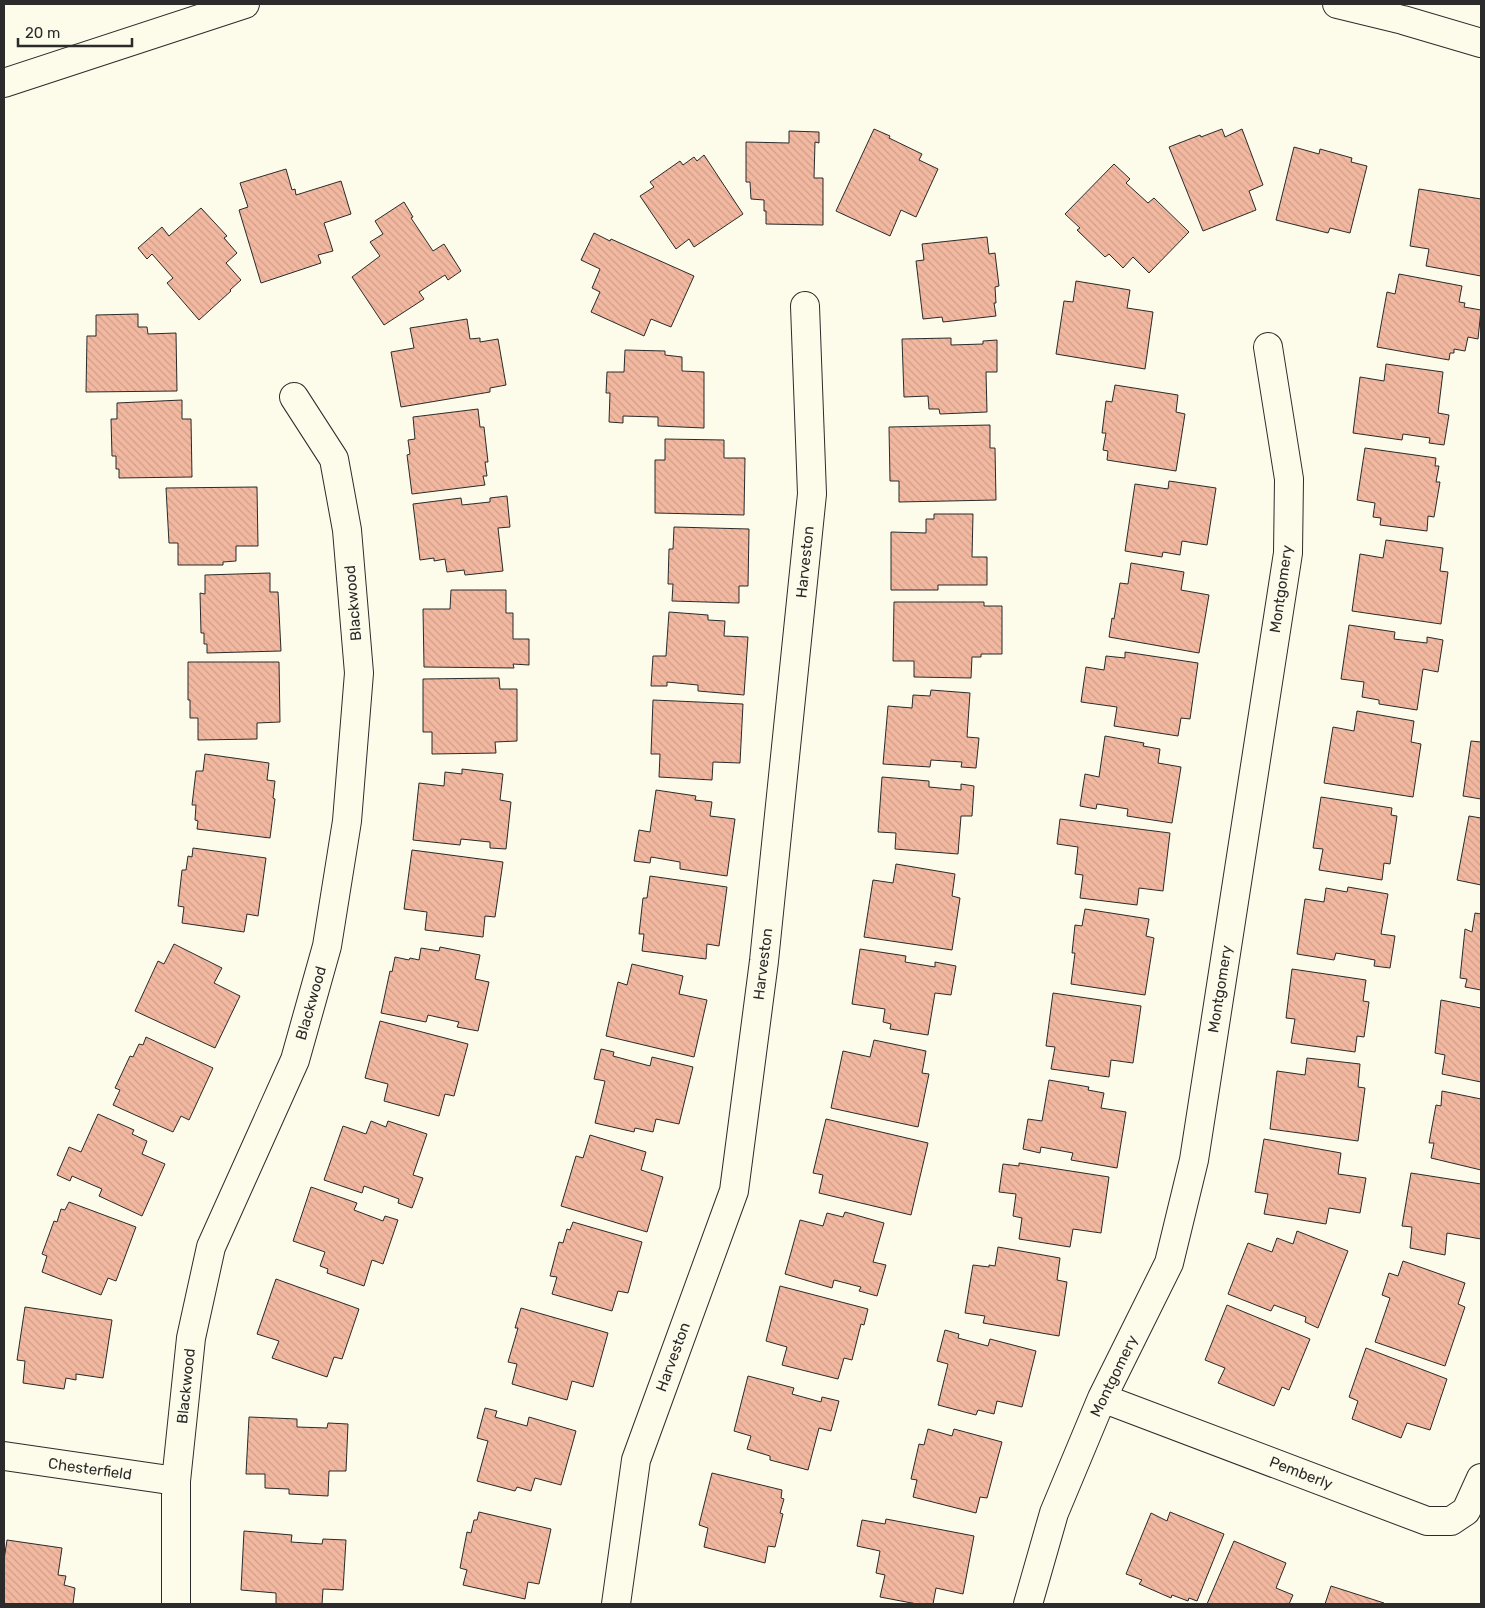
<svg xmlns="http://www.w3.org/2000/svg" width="1485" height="1608" viewBox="0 0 1485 1608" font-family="Rubik,sans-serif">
<defs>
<pattern id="building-back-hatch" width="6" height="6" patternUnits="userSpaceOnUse" patternTransform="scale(1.25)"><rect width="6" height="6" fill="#f2b8a0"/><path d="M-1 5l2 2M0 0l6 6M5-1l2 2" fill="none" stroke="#d09e8a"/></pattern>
</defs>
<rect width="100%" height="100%" fill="#fdfbea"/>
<path fill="url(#building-back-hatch)" stroke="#2b2b2b" d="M874,129L890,136L889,138L922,154L919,160L938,169L916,217L901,210L890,236L836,211Z
M1222,129L1225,137L1242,129L1263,185L1249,191L1256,210L1203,231L1169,147L1200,135L1201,137Z
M789,131L819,132V143L815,142L814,178H823V225L766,224V211H764V200L751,199L750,182H746V142L789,143Z
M1294,147L1319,154L1320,149L1352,158L1351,162L1367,166L1350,233L1330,228L1328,233L1276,220Z
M704,155L743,214L694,247L689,239L676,249L640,196L654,187L650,182L680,161L683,165L694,157L697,161Z
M1114,164L1130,179L1126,183L1148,203L1154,198L1189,232L1149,273L1133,257L1123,268L1109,254L1105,257L1077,230L1080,228L1065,214Z
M286,169L292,190L295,189L296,195L341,181L351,214L324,223L333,251L318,255L321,263L261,283L239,210L248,207L240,183Z
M1419,189L1481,199V276L1426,266L1429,249L1410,246Z
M404,202L413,217L411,218L433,251L444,244L461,271L448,280L445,275L419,292L424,299L384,325L352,277L380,256L370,242L383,234L375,221Z
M201,208L227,236L224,238L237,253L226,263L241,280L230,290L231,291L199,320L167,283L173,278L152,254L147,259L138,248L162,227L169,236Z
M594,233L610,241L611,239L694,276L671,327L651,319L644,336L591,312L600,292L592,288L600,269L581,260Z
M987,237L989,254L995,253L999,286L995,287L996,303H994L996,316L943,322L942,317L923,319L916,261L924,260L922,244Z
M1399,274L1462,286L1459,302L1465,303L1464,307L1481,310L1478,339L1468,337L1465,351L1454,349V353H1450L1449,360L1377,347L1387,292L1395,294Z
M1076,281L1130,290L1127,308L1153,312L1145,369L1056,354L1064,301L1073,302Z
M138,314V327H147L148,334L176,333L177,391L86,392L87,336H96V315Z
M467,319L470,339L480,338V342L498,339L506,385L490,388V392L401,407L391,352L414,348L410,328Z
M951,338V345L983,344V341L997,340V372H986L987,412L940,414L939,409H929L928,396L904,397L902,339Z
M625,350L665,351V355L682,357V371L704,372V428L658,426V417L623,416V423L609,422L610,393H606L607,372H624Z
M1386,364L1443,372L1438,413L1449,415L1444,445L1429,443L1430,438L1403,434L1402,440L1353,433L1360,377L1384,381Z
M1115,385L1178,395L1176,412L1185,414L1176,471L1107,460L1108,451L1103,450L1106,433H1102L1106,401L1112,402Z
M182,400V419H191L192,477L119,478V469H116V456H112L111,419H117V403Z
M478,409L480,427H484L488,462H485L487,476H483L485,485L412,494L407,455L410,454L408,440L415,439L413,417Z
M990,425V448H995L996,500L899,502V481H890L889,427Z
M665,439L724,440V458H745L744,515L655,513V460H665Z
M1365,448L1436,458L1435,466H1439L1436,482H1440L1434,517L1428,516L1427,531L1380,525L1381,518L1373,517L1375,503L1357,500Z
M1169,481L1216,488L1207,545L1182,541L1180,555L1163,552L1162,557L1125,551L1135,484L1168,489Z
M257,487L258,546H236V561L223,562V565H178V543H169L166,488Z
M507,496L510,527L498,528L503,571L465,575L464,570L447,572L445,559L434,561V558L420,560L413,504L461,498L462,505L490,502V498Z
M934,514H973L972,557H987V585H938V590H891V532L926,533V519H934Z
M674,527L749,529L748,586H739V603L672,601L673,584H668L669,549H673Z
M1386,540L1443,548L1440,571L1448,572L1441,624L1352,611L1360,554L1383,558Z
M1131,563L1184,572L1181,590L1209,595L1199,653L1109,637L1112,618L1114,619L1120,583L1128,584Z
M270,573V592H278L281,651L207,653V644H204V633H201L200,593L205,594V575Z
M451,590H506V613H513V639H529V665L513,664L514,668L424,667L423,609H450Z
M894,602H984V606H1002V654H981V657H972L971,678L914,677V661H893Z
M669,612L708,615V620L725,621L724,636L748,637L744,695L698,691V685L667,682V686H651L653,656H666Z
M1349,625L1395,632L1394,639L1427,643V637L1443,640L1438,672L1423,669L1417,710L1379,704V700L1362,697L1364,682L1341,679Z
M1125,652L1198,663L1190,719L1181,718L1178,736L1114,726L1117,707L1081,702L1086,667L1104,670L1106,656L1125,658Z
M188,662H279L280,722L257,723V739L198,740V718H190V700H188Z
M499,678L500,689H517V741L495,742L496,753L432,754V732H423V679Z
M931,690L970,693L967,737L979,738L976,768L961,767L962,762L931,760L930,767L883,764L888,706L912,708L913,695L930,696Z
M653,700L743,704L740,763L713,762L712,780L659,777L660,754H651Z
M1357,711L1414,721L1411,742L1421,744L1413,797L1324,783L1333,727L1354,731Z
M1105,736L1144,743L1143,746L1160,749L1158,763L1181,767L1172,823L1127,816L1128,809L1097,804L1096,809L1080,806L1085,774L1099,777Z
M1471,741L1481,742V799L1463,796Z
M205,754L269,763L267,780L275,781L273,798L275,799L270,838L197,829L198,821L195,820L196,805H192L196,771H203Z
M462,769L503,774L500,800L511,802L506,849L490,848V842L461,839L460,845L413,840L419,783L444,786L445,772L462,774Z
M882,777L929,781V787L961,790V784L974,786L972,816H961L958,854L895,849L896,833L878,832Z
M656,790L696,796L695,800L712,802L710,816L735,819L727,876L680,869V862L651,857L650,863L634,861L639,830L650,832Z
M1321,797L1392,808L1391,815L1397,816L1390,864L1384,863L1382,880L1319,870L1323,849L1313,848Z
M1469,816L1481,818V885L1457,880Z
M1060,819L1170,833L1163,891L1139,888L1137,905L1080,898L1083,875L1075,874L1078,847L1057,844Z
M193,848L266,858L258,916L247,914L244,932L182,923L184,907L178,906L182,870H186L188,856L192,857Z
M412,850L503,862L495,917L485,916L483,937L425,930L427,912L404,909Z
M896,864L955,874L952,896L960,898L952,950L864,937L873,880L893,883Z
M650,876L727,887L719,946L707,944L706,959L642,951L644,934H639L643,898H647Z
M1348,887L1388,894L1381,934L1395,936L1390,968L1374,966L1375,960L1336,953L1334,960L1297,954L1305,899L1324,902L1326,888L1347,892Z
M1085,909L1149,919L1146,936L1154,938L1145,995L1071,984L1075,953H1072L1075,925L1082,926Z
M1475,913L1481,914V990L1465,987L1467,979L1460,978L1465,929L1472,932Z
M174,944L222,968L214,983L240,996L215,1048L135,1011L158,961L164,964Z
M440,947L480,955L475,979L489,982L478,1031L457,1027L459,1022L428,1015L426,1022L381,1013L390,971L392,972L395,957L409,960L410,958L419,960L421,948L439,951Z
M860,949L906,956L905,962L935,967V962L956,966L951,995L935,993L928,1035L890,1029L891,1024L883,1022L885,1009L852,1004Z
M632,964L683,976L679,994L707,1000L694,1057L606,1036L618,982L627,985Z
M1292,969L1366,980L1363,1001L1369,1002L1364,1037L1357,1036L1355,1052L1291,1043L1295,1019L1286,1018Z
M1053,993L1141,1006L1133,1063L1111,1060L1109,1077L1051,1069L1055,1047L1046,1046Z
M1441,1000L1481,1008V1082L1442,1074L1445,1055L1435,1053Z
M380,1021L468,1044L454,1096L445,1094L439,1116L384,1101L388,1084L365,1078Z
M146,1037L213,1068L189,1120L181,1116L173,1132L113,1105L120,1090L115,1088L130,1056L133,1057L139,1044L143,1045Z
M874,1040L926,1051L922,1073L929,1074L918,1127L831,1108L843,1051L870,1057Z
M601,1049L614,1052L613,1056L650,1066L652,1057L693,1067L679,1124L656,1119L653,1132L635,1128L634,1132L595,1123L605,1081L594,1079Z
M1307,1058L1360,1064L1358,1087L1365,1088L1358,1141L1270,1129L1277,1071L1305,1075Z
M1049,1080L1089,1087L1088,1090L1104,1093L1101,1108L1126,1112L1117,1168L1071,1160L1073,1153L1041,1147L1040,1153L1023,1149L1028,1119L1042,1121Z
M1442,1091L1481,1099V1170L1431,1158L1434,1143H1429L1436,1105L1441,1106Z
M98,1114L134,1130L132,1134L147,1141L142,1154L165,1164L142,1216L99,1196L102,1189L72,1176L70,1181L57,1175L69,1147L81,1152Z
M826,1119L928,1143L911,1215L819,1193L823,1175L813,1173Z
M371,1121L386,1127L388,1121L427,1134L413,1175L423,1178L412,1208L398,1203L399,1199L364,1186L362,1193L324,1180L343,1126L366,1134Z
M590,1135L646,1152L641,1170L663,1177L647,1232L561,1206L576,1156L583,1158Z
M1264,1139L1341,1153L1338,1174L1366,1178L1360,1213L1329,1208L1326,1224L1264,1214L1268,1194L1255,1192Z
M1019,1163L1109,1177L1101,1233L1073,1229L1070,1247L1019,1239L1022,1218L1013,1216L1016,1194L999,1192L1003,1164L1019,1166Z
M1411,1173L1481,1184V1239L1447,1233L1445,1255L1410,1248L1412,1227L1402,1226Z
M311,1187L357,1203L354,1210L383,1221L385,1216L398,1220L383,1264L372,1260L364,1286L327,1273L328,1269L320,1266L325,1252L293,1241Z
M69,1202L136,1227L116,1281L108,1278L101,1295L42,1272L47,1256L42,1254L54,1221L57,1222L61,1209L65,1210Z
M845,1212L884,1223L873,1262L886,1265L877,1296L859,1291L861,1287L834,1280L832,1288L785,1274L800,1220L823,1226L827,1213L843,1217Z
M573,1222L642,1242L628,1293L618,1291L612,1311L552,1294L557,1277L550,1276L559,1242L563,1243L567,1229L570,1230Z
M1297,1231L1348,1251L1318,1328L1305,1322L1306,1317L1274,1305L1271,1311L1228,1294L1248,1243L1272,1252L1277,1238L1293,1244Z
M998,1247L1060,1258L1057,1280L1067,1282L1059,1336L983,1323L985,1316L965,1313L973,1265L989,1267V1265L995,1266Z
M1403,1261L1465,1283L1458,1304L1465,1307L1445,1366L1375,1342L1390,1298L1382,1295L1389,1273L1398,1276Z
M276,1279L359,1309L342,1359L334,1357L327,1377L272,1358L279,1341L257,1334Z
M780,1286L868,1309L864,1325L861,1324L852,1360L844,1358L838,1379L782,1365L787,1347L766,1341Z
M1227,1305L1310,1339L1289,1390L1282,1387L1274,1406L1218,1383L1225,1368L1205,1360Z
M25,1307L112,1320L103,1378L76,1374V1380L66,1378L64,1389L23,1383L25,1361L17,1360Z
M521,1308L608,1333L593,1387L572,1381L567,1400L512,1384L517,1364L508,1362L518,1328H515Z
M945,1330L959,1334L958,1338L988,1346L990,1339L1036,1351L1022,1407L997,1401L994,1414L978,1410L976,1415L938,1405L948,1364L937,1361Z
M1366,1348L1447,1379L1430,1430L1407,1423L1401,1438L1352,1419L1358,1401L1349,1397Z
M748,1376L794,1388L792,1394L821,1402L822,1397L839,1401L831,1431L819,1428L808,1470L770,1460V1456L747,1449L751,1436L734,1431Z
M485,1408L497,1411L495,1417L527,1426L529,1417L576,1431L561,1485L535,1478L531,1491L517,1487L515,1491L477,1481L488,1441L477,1438Z
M249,1417L297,1419V1427L327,1428L328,1423L348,1424L346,1471H329L328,1496L289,1494V1489L265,1488V1474H246Z
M928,1429L952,1436L954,1429L1002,1442L987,1498L980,1497L976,1513L913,1497L917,1480L911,1479L919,1444L924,1445Z
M712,1473L782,1490L781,1498L784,1499L780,1513L783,1514L775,1547L768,1546L765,1563L704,1547L708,1528L699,1525Z
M479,1512L551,1529L539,1584L528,1582L525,1599L463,1585L467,1570L460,1568L467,1532L471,1533L474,1520H477Z
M1170,1512L1224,1534L1197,1601L1189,1598L1188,1601L1172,1595L1171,1598L1139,1584L1142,1580L1126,1574L1151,1513L1167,1521Z
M886,1519L974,1536L963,1594L936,1588L933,1604H917L880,1597L885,1575L876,1573L880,1551L857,1546L862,1520L885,1524Z
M244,1531L292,1535L291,1542L322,1544L323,1539L346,1540L343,1590L323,1589L322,1604H276V1593L241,1590Z
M7,1540L62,1548L58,1575L66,1576L64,1585L75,1588L73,1604H4V1560Z
M1234,1541L1286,1563L1276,1588L1293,1595L1289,1604H1207Z
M1331,1586L1384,1603V1604H1325Z"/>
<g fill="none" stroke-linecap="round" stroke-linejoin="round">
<g stroke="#2b2b2b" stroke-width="30">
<path id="minor" d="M1102,1398L1427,1521H1451L1466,1511L1481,1478
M4,1456L176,1481
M176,1604V1481L191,1338L211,1247L295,1060L327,946L347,821L359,673L347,530L334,459L294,397
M616,1604L636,1460L734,1191L764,961L812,494L805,306
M1028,1604L1054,1513L1102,1398L1169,1263L1194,1160L1288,553L1289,479L1268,347"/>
</g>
<g stroke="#2b2b2b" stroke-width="30">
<path id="secondary" d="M1337,4L1403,20L1481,43
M4,83L245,4"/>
</g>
<use href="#minor" stroke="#fdfbea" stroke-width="28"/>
<use href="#secondary" stroke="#fdfbea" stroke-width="28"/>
</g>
<g text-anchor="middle" stroke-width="4" stroke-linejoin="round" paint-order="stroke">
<g font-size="15" fill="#2b2b2b" stroke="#fdfbea">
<text transform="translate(805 562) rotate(-84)" y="5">Harveston</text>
<text transform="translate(1281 589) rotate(-82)" y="5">Montgomery</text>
<text transform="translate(353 603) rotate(-95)" y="5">Blackwood</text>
<text transform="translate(763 964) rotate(-83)" y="5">Harveston</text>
<text transform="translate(1220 989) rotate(-81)" y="5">Montgomery</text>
<text transform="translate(311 1003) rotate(-74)" y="5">Blackwood</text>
<text transform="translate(673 1357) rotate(-70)" y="5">Harveston</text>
<text transform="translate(1114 1376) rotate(-64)" y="5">Montgomery</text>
<text transform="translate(186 1386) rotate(-84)" y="5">Blackwood</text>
<text transform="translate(90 1469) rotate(8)" y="5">Chesterfield</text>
<text transform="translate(1301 1473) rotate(21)" y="5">Pemberly</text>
</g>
</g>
<rect width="1485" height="1608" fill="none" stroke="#2b2b2b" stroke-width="10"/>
<path d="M18 38v8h114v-8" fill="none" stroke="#2b2b2b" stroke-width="2.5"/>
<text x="25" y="38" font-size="15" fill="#2b2b2b" stroke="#fdfbea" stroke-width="4" paint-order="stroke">20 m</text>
</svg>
